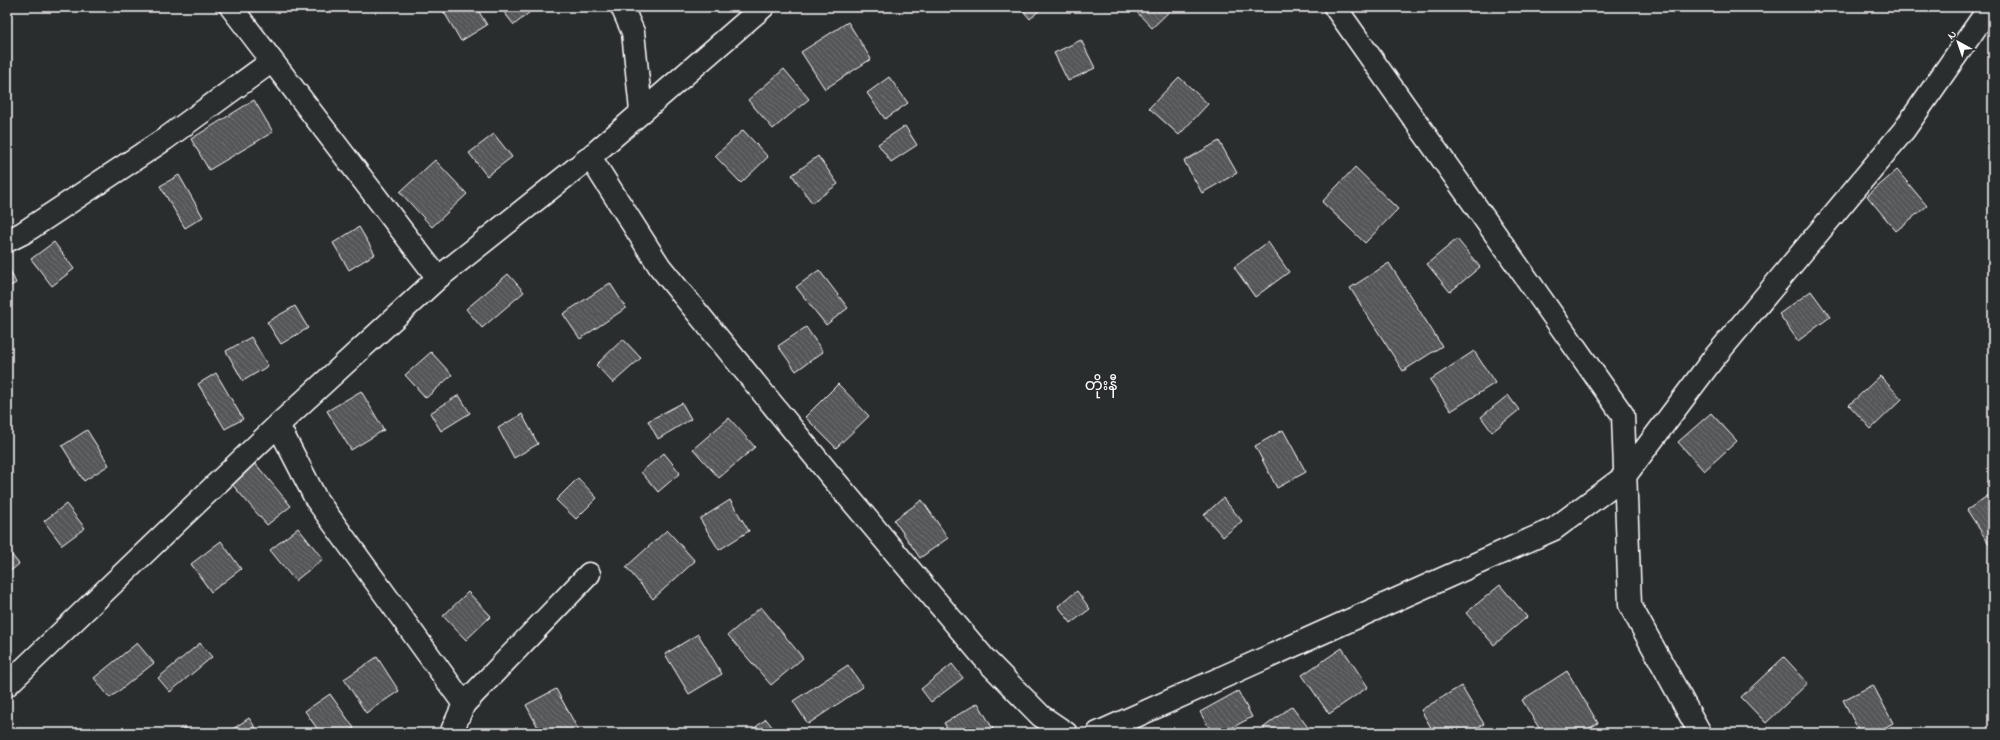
<svg xmlns="http://www.w3.org/2000/svg" width="2000" height="740" viewBox="0 0 2000 740" font-family="'Indie Flower','Noto Sans Myanmar',sans-serif">
<defs>
<pattern id="building-back-hatch" width="6" height="6" patternUnits="userSpaceOnUse"><rect width="6" height="6" fill="#555758"/><path d="M-1 5l2 2M0 0l6 6M5-1l2 2" fill="none" stroke="#6e7071"/></pattern>
</defs>
<rect width="100%" height="100%" fill="#2a2d2e"/>
<filter id="ink" filterUnits="userSpaceOnUse"><feTurbulence type="fractalNoise" baseFrequency=".025" numOctaves="2"/><feDisplacementMap in="SourceGraphic" scale="8" xChannelSelector="R" yChannelSelector="G"/><feConvolveMatrix kernelMatrix="1 2 1 2 8 2 1 2 1" color-interpolation-filters="sRGB"/></filter>
<g filter="url(#ink)">
<path fill="url(#building-back-hatch)" stroke="#fff" d="M441,7H476L487,25L461,41Z
M500,7H536L514,25Z
M1020,7H1043L1030,19Z
M1132,7H1174L1152,28Z
M848,22L871,59L825,89L801,52Z
M1081,40L1095,68L1068,81L1054,53Z
M784,69L809,99L773,129L748,100Z
M889,77L908,103L885,119L867,93Z
M1179,77L1208,104L1179,135L1149,108Z
M254,100L273,132L209,170L191,139Z
M905,126L917,145L891,162L878,144Z
M743,130L768,157L741,183L715,156Z
M494,134L512,157L487,176L469,153Z
M1219,141L1237,173L1202,193L1184,161Z
M818,156L838,184L812,203L792,175Z
M435,160L467,194L432,227L400,192Z
M1355,167L1398,209L1365,243L1322,202Z
M1897,170L1927,206L1896,231L1867,196Z
M179,175L203,217L185,228L160,186Z
M359,227L375,254L349,270L333,243Z
M1457,239L1480,267L1450,292L1427,264Z
M54,242L74,269L52,286L31,259Z
M1268,242L1289,272L1255,297L1234,267Z
M1389,263L1442,346L1403,371L1350,288Z
M7,264L16,283L7,288Z
M819,270L848,308L826,325L796,287Z
M508,274L524,292L482,328L466,309Z
M610,283L626,308L580,339L563,314Z
M1811,291L1830,317L1798,341L1779,314Z
M295,306L308,328L281,344L267,322Z
M806,327L823,352L796,371L778,346Z
M251,337L268,366L243,381L226,351Z
M623,339L641,358L613,383L596,365Z
M1474,351L1495,383L1451,411L1430,380Z
M431,352L452,375L426,398L405,375Z
M216,373L243,419L225,429L198,384Z
M1880,376L1902,399L1871,429L1849,405Z
M838,384L869,416L836,448L805,417Z
M361,391L384,430L351,450L327,411Z
M459,395L470,413L441,431L430,413Z
M1508,395L1519,410L1492,432L1481,417Z
M682,403L691,419L658,439L648,421Z
M1711,413L1737,441L1704,471L1678,442Z
M522,414L538,444L514,458L498,428Z
M729,418L755,447L719,478L693,449Z
M87,430L109,465L84,481L62,446Z
M1283,430L1306,472L1277,488L1255,446Z
M664,453L680,473L658,492L641,472Z
M254,462L291,506L267,525L230,482Z
M578,478L597,498L576,519L556,500Z
M1993,492V550L1967,510Z
M1223,498L1242,521L1223,537L1204,515Z
M730,500L749,531L719,550L700,519Z
M922,500L948,538L920,558L894,520Z
M66,504L85,528L62,545L44,521Z
M298,528L323,559L295,581L270,550Z
M667,530L695,561L653,599L626,567Z
M221,541L241,569L211,592L191,564Z
M7,549L19,564L7,574Z
M1500,585L1527,617L1494,645L1466,613Z
M1077,591L1090,609L1071,623L1058,606Z
M468,592L491,616L466,640L443,616Z
M761,607L803,658L771,685L728,635Z
M698,634L722,674L689,694L665,654Z
M137,643L154,663L110,698L94,678Z
M200,643L212,657L170,692L158,678Z
M1342,648L1368,687L1329,714L1302,675Z
M377,657L399,691L366,713L344,679Z
M1784,657L1808,683L1766,723L1741,697Z
M952,664L963,678L931,702L921,689Z
M848,665L863,687L808,724L793,701Z
M1567,671L1598,723L1582,733H1542L1522,700Z
M1873,685L1893,723L1875,733H1860L1843,700Z
M1461,686L1484,724L1468,733H1434L1421,710Z
M556,689L580,733H541L526,705Z
M1238,691L1252,717L1222,733H1212L1200,712Z
M330,694L354,728L347,733H320L305,711Z
M978,703L993,729L986,733H950L944,723Z
M1292,706L1312,733H1267L1263,728Z
M249,718L259,733H227Z
M766,719L777,733H748Z
M184,726L190,733H176Z"/>
<g fill="none" stroke-linecap="round" stroke-linejoin="round">
<g stroke="#fff" stroke-width="25">
<path id="minor" d="M231,7L438,278
M622,7L633,32L641,111
M1335,7L1623,415L1630,605L1700,733
M590,157L660,267L830,475L985,659L1041,716L1066,733
M7,241L23,233L165,139L272,61
M278,425L316,499L464,704
M7,685L278,425L438,278L590,157L763,7
M451,733L464,704L589,574
M1098,733L1554,529L1625,476L1713,359L1904,130L1990,7"/>
</g>
<use href="#minor" stroke="#2a2d2e" stroke-width="22"/>
</g>
</g>
<g text-anchor="middle" stroke-width="3" stroke-linejoin="round" paint-order="stroke">
<g font-size="16" fill="#fff" stroke="#2a2d2e">
<text x="1101" y="390">တိုးနီ</text>
</g>
</g>
<rect width="2000" height="740" fill="none" stroke="#2a2d2e" stroke-width="24"/>
<rect x="12" y="12" width="1976" height="716" fill="none" stroke="#fff" stroke-width="1.5" filter="url(#ink)"/>
<g transform="translate(1958 42) rotate(320)" stroke="#2a2d2e" stroke-width="3" paint-order="stroke">
<path d="M0-3L7 15L0 10L-7 15Z" fill="#ffffff"/>
<text y="-6" font-size="11" font-weight="bold" text-anchor="middle" fill="#ffffff">N</text>
</g>
</svg>
